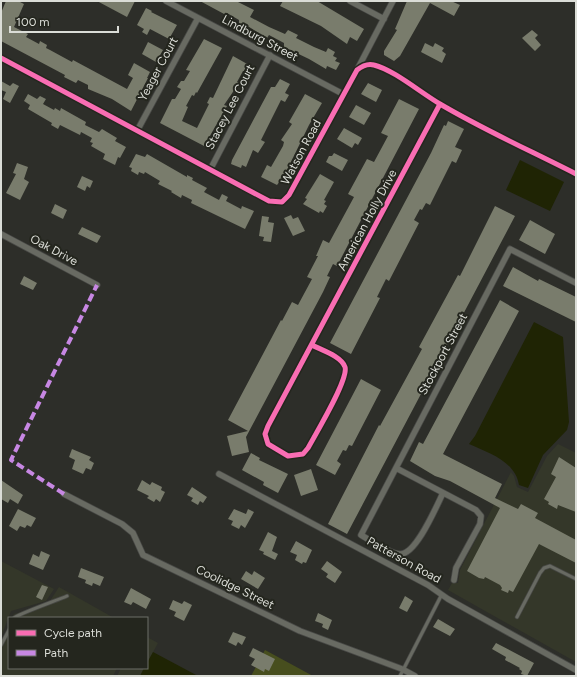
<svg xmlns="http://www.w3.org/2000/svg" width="577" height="677" viewBox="0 0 577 677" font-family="Figtree,sans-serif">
<rect width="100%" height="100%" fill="#2d2e29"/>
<path fill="#343729" d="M558,444L576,453V662L448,590L452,583H458L460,570L511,472L514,476L517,487L528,492L547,456Z
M1,561L54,589L46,601L11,611L1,637Z
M59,587L114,618H12L14,614L48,604Z
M9,626V668H117L113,676H1V646Z
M147,637L158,643L147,663Z
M121,668H144L140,676H117Z"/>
<path fill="#474e1e" d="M265,650L313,676H251Z"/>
<path fill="#1f2404" d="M520,160L564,182L550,211L506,190Z
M534,322L563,337L569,422L567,430L543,455L528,488L519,485C515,461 489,453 469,444L475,436Z
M153,652L198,676H140L144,668H147V663Z"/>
<path fill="#797c6c" d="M6,1H18L24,4L14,27L28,34L26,37L39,44L40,41L47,45L46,48L50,50L72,62L73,60L127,89L133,78L128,75L134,63L150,72L147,78H148L131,111L112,99L88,89V85L78,80L76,83L64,77L65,75L1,41V13Z
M97,1H135L127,17Z
M200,1H236L254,10L250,17L269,27L285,34L288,30L298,35L296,38L314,47L326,52L328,48L335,52L333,56L337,58L335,61L340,63L336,70L327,66L326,69L309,59L284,47V43L269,35L267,38L246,25L245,27L239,24V20L227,13L226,15Z
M283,1H317L364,29L357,41L350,37L347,44L321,26L280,6Z
M407,1H451L460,5L454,16L430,3L400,56L394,61L384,55V51L397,30L395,29Z
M146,8L152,11L151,12L177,25L169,39L150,29L147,35L142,32L144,29L137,25Z
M532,30L538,35L535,38L541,45L535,51L522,38Z
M204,39L222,48L197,93L196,92L194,96L192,95L186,106L188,107L182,121L197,128L209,104L207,103L210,97L213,98L233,56L249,65L246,71H243L237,82L239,83L224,105L227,106L207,141H209L206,147L160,123L172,99H175L181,89L177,87L181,81H184L190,71L186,70Z
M148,42L163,50L156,62L142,54Z
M425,43L433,47L435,43L444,48L442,51L446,54L442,63L421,52Z
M280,79L290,84L285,93L289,95L285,102L281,100L261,140L265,142L258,153L253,150L246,167L242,165L241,168L231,164L232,160L271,87H275Z
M1,81L10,86L13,83L19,86L10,103L3,99L6,92L1,90Z
M368,83L382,90L376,102L361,94Z
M28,94L37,99L40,96L46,99L43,104L54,110L55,108L60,111L61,108L86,122L85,125L99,132L102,129L117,138L115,141L126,147L120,158L118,157L115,165L103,159L105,154L91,146L93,143L90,142L92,138L81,132L80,135L60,125L58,129L51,125L52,123L28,109L30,105L24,101Z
M305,94L322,103L309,125L285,174L277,185L261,177L267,165L271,167L283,146L284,142L281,140L292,124L289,122Z
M399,99L419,109L337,266L333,264L327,276L330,277L323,292L246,437L249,452L232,456L227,436L248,431L228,420L281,320L282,321L292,302L298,305L312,279L307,277L318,256H316L323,240L329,243L354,197L348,194L367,159L374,162L388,136L381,133Z
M356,105L371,113L364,125L349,117Z
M448,121L464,129L455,147L462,150L456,163L452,161L430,205L426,203L422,210L420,209L414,220L419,223L389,281L386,279L377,297L380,298L351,354L330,343L431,153L444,125L446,126Z
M344,128L362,138L358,145L355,143L352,148L337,139Z
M334,153L348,160L342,171L326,162L329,156H332Z
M136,154L145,157L147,154L187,177V175L193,178L192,180L207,188L204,192L219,200L222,194L228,197L226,201L241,209L242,206L254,211L245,229L191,203L192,200L182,195L181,198L171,192L172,191L158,184L160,181L145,172L144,174L139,172L138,175L131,171L132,168L129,167Z
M17,163L28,167L24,179L29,182L20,200L6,193L16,174L13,173Z
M320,174L334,182L324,200L326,201L324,204L327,206L323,213L320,211L319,213L303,204L307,199L305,198Z
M82,176L93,181L90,188L87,186L85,191L77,187Z
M55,204L67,210L63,219L51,213Z
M495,206L515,216L347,534L328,524L379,425L380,426L422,349L419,347L458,275L460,276Z
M291,215L293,219L298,217L305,231L293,236L284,218Z
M262,216L269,217L268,222L274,223L271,242L263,241L264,237L259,236Z
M530,220L555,234L545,254L519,240Z
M82,227L101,236L97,243L78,234Z
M513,267L538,281L539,279L576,297V322L503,286Z
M24,276L37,283L33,290L20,284Z
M500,300L519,311L443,454L502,484L495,498L518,509L521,504L538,513L535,518L576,540V563L539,544L513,592L509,590L508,593L501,590L502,588L500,585L485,577L484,579L479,578L467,571L500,508L450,481L435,476L410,461L419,442L423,444Z
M361,379L381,390L352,446L349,445L346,451L343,450L337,461L341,464L335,475L316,465Z
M72,449L91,457L89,460L94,463L91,470L86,468L83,474L72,469L75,460L69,457Z
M251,453L260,458L259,460L288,474L278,493L263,485L264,482L242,470Z
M559,457L576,468V512L558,505L557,509L548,504L549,502L544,499L556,477L551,474Z
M311,469L318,490L301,496L294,475Z
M1,480L23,495L18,504L10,499L8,503L1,499Z
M142,480L150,485L152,482L162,487L161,490L165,492L160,502L156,499L154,502L147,498L149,496L137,490Z
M192,487L207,497L203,503L200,501L198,505L191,501L193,498L187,495Z
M18,509L36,518L31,527L27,525L25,528L20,526L17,531L9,526Z
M234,509L246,514L248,509L254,512L245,528L241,525L239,529L231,525L233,521L228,519Z
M268,532L277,537L272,551L278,554L275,560L263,554L264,552L259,550Z
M296,541L312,550L306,563L303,562L302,564L295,560L297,555L290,552Z
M41,551L50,555L43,570L29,564L33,554L39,557Z
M327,561L342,572L335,583L326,577L328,574L321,569Z
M81,568L104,577L100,586L93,583L92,586L85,583L86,580L78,577Z
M246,571L252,575L254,571L265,578L258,589L241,579Z
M42,585L48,587L42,600L36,597Z
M131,588L151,599L146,609L133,602L131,605L124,602Z
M405,596L413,601L407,612L399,608Z
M173,600L182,604L184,601L192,605L184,621L174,616L176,612L169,609Z
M318,613L332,620L328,630L322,627L323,624L315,621Z
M438,619L455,629L450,636L433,627Z
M233,632L246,637L242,645L238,642L236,646L228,642Z
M496,643L534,663L527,676L521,674L522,671L519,669L520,668L505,660L506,657L492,649Z
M253,648L275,659L269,671L265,669L264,672L251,665L255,659L249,656Z"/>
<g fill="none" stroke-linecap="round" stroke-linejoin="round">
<g stroke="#484946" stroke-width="4.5">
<path id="lane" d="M517,617L540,573L544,568L550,566L576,579
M14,618C18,614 58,600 67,596
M1,645L9,630
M400,676L442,594"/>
</g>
<g stroke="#484946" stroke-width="7">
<path id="street" d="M166,1L343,94
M350,1L384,19
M1,58L269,201L282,202L289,195L357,70C362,66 367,63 374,65C394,70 421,93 440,104C484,130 531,151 576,174
M358,68L393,1
M137,131L198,18
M210,170L270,55
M1,234L97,285
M312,345C321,350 341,356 345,367C349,379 315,435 308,448L303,454L288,456L268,444L265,434L268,426L440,104
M396,468L476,510L481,516L480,524L456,568L454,580
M219,474L428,585L448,599L576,670
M443,493C436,507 416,555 400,554C390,554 370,540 361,535L510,249L576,283
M64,494L122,524L133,533L143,555L300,631L402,669L415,676"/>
</g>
<use href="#lane" stroke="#686a62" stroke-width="3"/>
<use href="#street" stroke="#686a62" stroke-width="5.5"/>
<path stroke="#c787e3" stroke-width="4" stroke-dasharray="8 4" stroke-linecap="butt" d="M64,494L11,460L97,285"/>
<g stroke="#24261e" stroke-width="8">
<path id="cycleway" d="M1,58L269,201L282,202L289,195L357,70C362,66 367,63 374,65C394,70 421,93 440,104C484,130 531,151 576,174
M312,345C321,350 341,356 345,367C349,379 315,435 308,448L303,454L288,456L268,444L265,434L268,426L440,104"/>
</g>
<use href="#cycleway" stroke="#f96db3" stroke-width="5"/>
</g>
<g text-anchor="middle" stroke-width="4" stroke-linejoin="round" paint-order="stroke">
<g font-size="12" fill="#dbddd7" stroke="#24261e">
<text transform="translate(260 38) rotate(28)" y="4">Lindburg Street</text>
<text transform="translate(158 69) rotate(-62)" y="4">Yeager Court</text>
<text transform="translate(230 107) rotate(-63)" y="4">Stacey Lee Court</text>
<text transform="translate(301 152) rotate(-62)" y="4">Watson Road</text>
<text transform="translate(367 220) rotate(-62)" y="4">American Holly Drive</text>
<text transform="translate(54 250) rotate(28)" y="4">Oak Drive</text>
<text transform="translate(443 354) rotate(-62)" y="4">Stockport Street</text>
<text transform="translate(404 560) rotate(29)" y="4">Patterson Road</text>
<text transform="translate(235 587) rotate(26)" y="4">Coolidge Street</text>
</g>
</g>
<rect width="577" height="677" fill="none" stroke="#dbddd7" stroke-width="4"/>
<rect x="8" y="617" width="140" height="52" fill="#24261e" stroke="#6d6f68"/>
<rect x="16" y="630" width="20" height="6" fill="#f96db3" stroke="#6d6f68"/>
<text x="44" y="637" font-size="12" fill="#dbddd7">Cycle path</text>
<rect x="16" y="650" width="20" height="6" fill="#c787e3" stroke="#6d6f68"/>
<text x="44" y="657" font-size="12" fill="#dbddd7">Path</text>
<path d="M10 26v6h108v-6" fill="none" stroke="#dbddd7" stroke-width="2"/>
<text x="16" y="26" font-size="12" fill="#dbddd7" stroke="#24261e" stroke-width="3" paint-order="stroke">100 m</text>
</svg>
